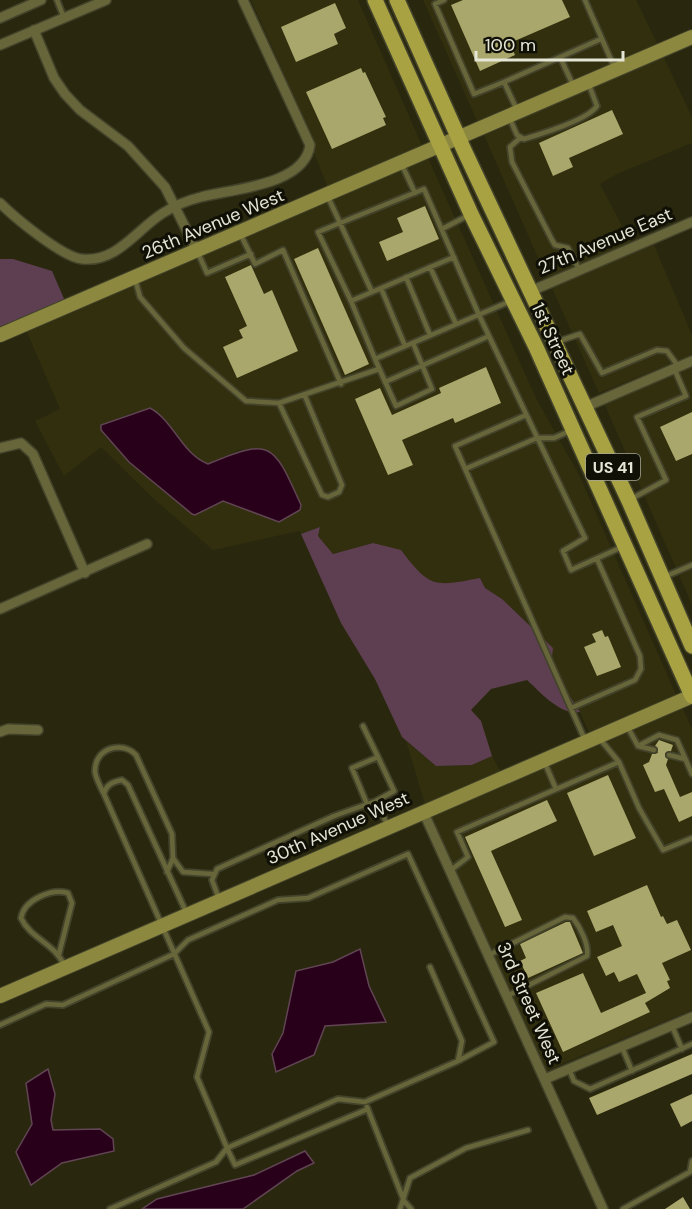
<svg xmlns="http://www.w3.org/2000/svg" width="692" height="1209" viewBox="0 0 692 1209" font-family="'DM Sans',sans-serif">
<rect width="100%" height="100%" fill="#29280f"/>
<path fill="#312f0e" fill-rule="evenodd" d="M251,0H358L423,148L328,188L314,153V142Z
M423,0H636L658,45L479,125Z
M663,56L692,117V143L617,174L600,184L631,243L547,278L484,135Z
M428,158L536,398L580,477L677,697L589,732L580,712L551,667L502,599L485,588L480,578L446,585L421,577L401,550L373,543L333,554L318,536L320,527L301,534L299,531L213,550L153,498L101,447L64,476L35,421L60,409L26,330ZM136,411L196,459L208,464L241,449H265L278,458L286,472L243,509L223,501L195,514H192L129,462L103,434L101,425Z
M654,245L692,335V355L599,393L552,288Z
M692,367V605L604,403Z
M682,707L692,729V1010L547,1070L430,814Z
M406,741L436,766L472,765L492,756L500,771L425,804Z"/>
<path fill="#5e3f51" d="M0,259H13L52,271L65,301L0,329Z
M320,527L318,536L333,554L373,543L401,550C430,588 434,587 480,578L485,588L502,599L553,648L551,667L580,712C561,716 540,692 527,680L491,689L471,710L481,721L492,756L472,765L436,766L402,737L375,679L341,623L301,534Z"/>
<path fill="#28001a" stroke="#614553" stroke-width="1.5" d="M150,408C174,421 181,453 208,464C272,437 273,443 301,505L300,510L279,522L223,501L195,515L192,514L129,462L101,430V425Z
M360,949L369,986L386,1022L325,1026L314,1055L276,1072L272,1054L283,1033L296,971L333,962Z
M48,1069L55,1094L51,1120L53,1130L100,1129L113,1139L114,1151L62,1163L31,1185L16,1152L32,1124L26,1083Z
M305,1151L314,1163L297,1171L243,1209H142L157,1199L254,1175Z"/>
<path fill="#aaa76d" d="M463,0H562L570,17L510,43L515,55L480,71L451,5Z
M335,3L346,28L334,34L338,44L296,62L281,27Z
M361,68L363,73L365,72L386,117L383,118L386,125L332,149L306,92Z
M612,110L623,134L569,158L573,167L553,176L539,143Z
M425,206L439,239L387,261L379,242L403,232L397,218Z
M318,248L369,364L345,375L294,259Z
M251,265L264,294L272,290L298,351L237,378L223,347L243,338L239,330L247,326L225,277Z
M486,367L501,403L455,423L453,418L402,440L413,465L388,475L355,399L380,388L392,415L441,393L439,388Z
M692,412V454L676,461L660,427Z
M602,630L605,637L608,636L621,667L597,676L584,647L596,642L592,634Z
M659,740L673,745L671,751L665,753L668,759L666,765L680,797L692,792V816L679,822L664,789L655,792L643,765L649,762L652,754L658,753L655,746Z
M608,775L636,838L594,856L567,793Z
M547,800L557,821L491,851L522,920L505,927L465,837Z
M647,885L661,917L663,916L667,924L677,920L691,950L662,963L670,980L667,981L670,988L645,1003L650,1012L563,1052L536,993L583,973L601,1013L646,993L637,974L619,982L614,972L606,976L597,957L622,946L613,925L596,932L587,911Z
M566,922H570L583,953L528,978L520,961L526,958L520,944Z
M692,1054V1074L597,1115L589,1098Z
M692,1094V1121L681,1127L670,1104Z
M683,1197L690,1209H665Z"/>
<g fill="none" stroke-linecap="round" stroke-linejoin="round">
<g stroke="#43432b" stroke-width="8">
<path id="lane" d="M57,0L64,18
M444,0L435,4L474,94L504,82L517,110
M585,0L615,69
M560,57L573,85
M504,82L601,39
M510,119L517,135L524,139C541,134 588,120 597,106L589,85
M520,138L510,147L512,162L552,240L555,245L568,248L580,271
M402,165L415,193
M328,197L340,223L424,189L479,315L585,538L563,551L571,570L622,547
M442,229L469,215
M240,233L255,264L283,250L341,384
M198,253L207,273L251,254
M430,267L456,324
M406,277L430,335
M135,279L140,297L184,348L246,401L279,403L379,369
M381,288L405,346
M351,301L318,232L340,223L372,292
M556,342L580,334L602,373L657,350L667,351L678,366
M413,343L432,389L396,406L375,359L511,301
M375,359L351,301L454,257
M385,382L489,336
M279,403L322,495L328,497L339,492L342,485L305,396
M526,415L455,446L585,740
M465,469L537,438H554L572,430
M631,499L666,480L637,417L686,396L674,368
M664,577L692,565
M571,708L635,680L641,669L640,656L597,559
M363,726L378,757
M627,726L638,746L659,735L677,740L692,774
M600,739L619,762L639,808L663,850L692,838
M638,746L654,750
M669,755L685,759
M544,761L556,789
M104,794C101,788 96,779 95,772C94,748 122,740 136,755L172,834L173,858L167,872
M367,804L352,768L378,757L394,791L376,801
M173,858L183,872L212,874
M451,870L468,857L457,832L619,762
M219,899L212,880L217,869L334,816L376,801L388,826
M187,914L128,785L122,780C112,782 106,785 104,794L209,1032L197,1077L227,1148L338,1099L365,1102L458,1061L462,1041L430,967
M59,954L72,903L68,893C51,888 24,900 21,918C30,938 55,944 64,965
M489,955L565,917L573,918C580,927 589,944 587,956L507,996
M0,1025L46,1004L63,1005L174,954L188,940L278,900L308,898L408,854L494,1042L458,1061
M672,1026L682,1049
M622,1047L632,1071
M569,1069L574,1081L590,1089L692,1044
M367,1107L404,1201L411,1209
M110,1209L216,1162L227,1148L235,1165L368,1109
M400,1209L410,1178L466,1148L528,1130
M623,1209L690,1172L692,1161"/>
</g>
<g stroke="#43432b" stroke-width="12">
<path id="street" d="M0,18L41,0
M34,30L54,78L65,94L80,110L128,146L165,187L197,251
M0,45L106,0
M0,203C14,217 62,257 82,259C117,263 137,229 163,213C174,206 189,200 201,197C230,189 305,186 310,145L243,0
M531,291L692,222
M585,407L692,361
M0,448L21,443L33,454L85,573
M0,609L147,544
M0,732L8,729L38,730
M423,811L603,1209
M545,1079L692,1017"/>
</g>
<g stroke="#43432b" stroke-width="16">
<path id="secondary" d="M0,335L692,37
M0,996L692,696"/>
</g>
<g stroke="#43432b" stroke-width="18">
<path id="primary" d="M375,0L471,214L536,347L692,696
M397,0L464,150L629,501L692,646"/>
</g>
<use href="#lane" stroke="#67653a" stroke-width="4.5"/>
<use href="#street" stroke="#67653a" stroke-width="9"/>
<use href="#secondary" stroke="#8c8840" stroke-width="14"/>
<use href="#primary" stroke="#a8a243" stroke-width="15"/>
</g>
<g text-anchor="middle" stroke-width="6" stroke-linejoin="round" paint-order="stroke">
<rect fill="#111006" stroke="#a6a698" stroke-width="1.5" x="586" y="454" width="54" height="26" rx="4.5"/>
<g font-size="16" font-weight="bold" fill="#e6e6d7">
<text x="613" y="473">US 41</text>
</g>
<g font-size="18" fill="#e6e6d7" stroke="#111006">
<text transform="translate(213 224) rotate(-23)" y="6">26th Avenue West</text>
<text transform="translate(605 241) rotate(-23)" y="6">27th Avenue East</text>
<text transform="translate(553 339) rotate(65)" y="6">1st Street</text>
<text transform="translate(338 828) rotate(-24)" y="6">30th Avenue West</text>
<text transform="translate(529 1003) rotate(66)" y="6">3rd Street West</text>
</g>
</g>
<path d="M476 51v9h147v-9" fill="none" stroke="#e6e6d7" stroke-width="3"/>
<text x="485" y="51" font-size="18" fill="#e6e6d7" stroke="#111006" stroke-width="4.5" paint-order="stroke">100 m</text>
</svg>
